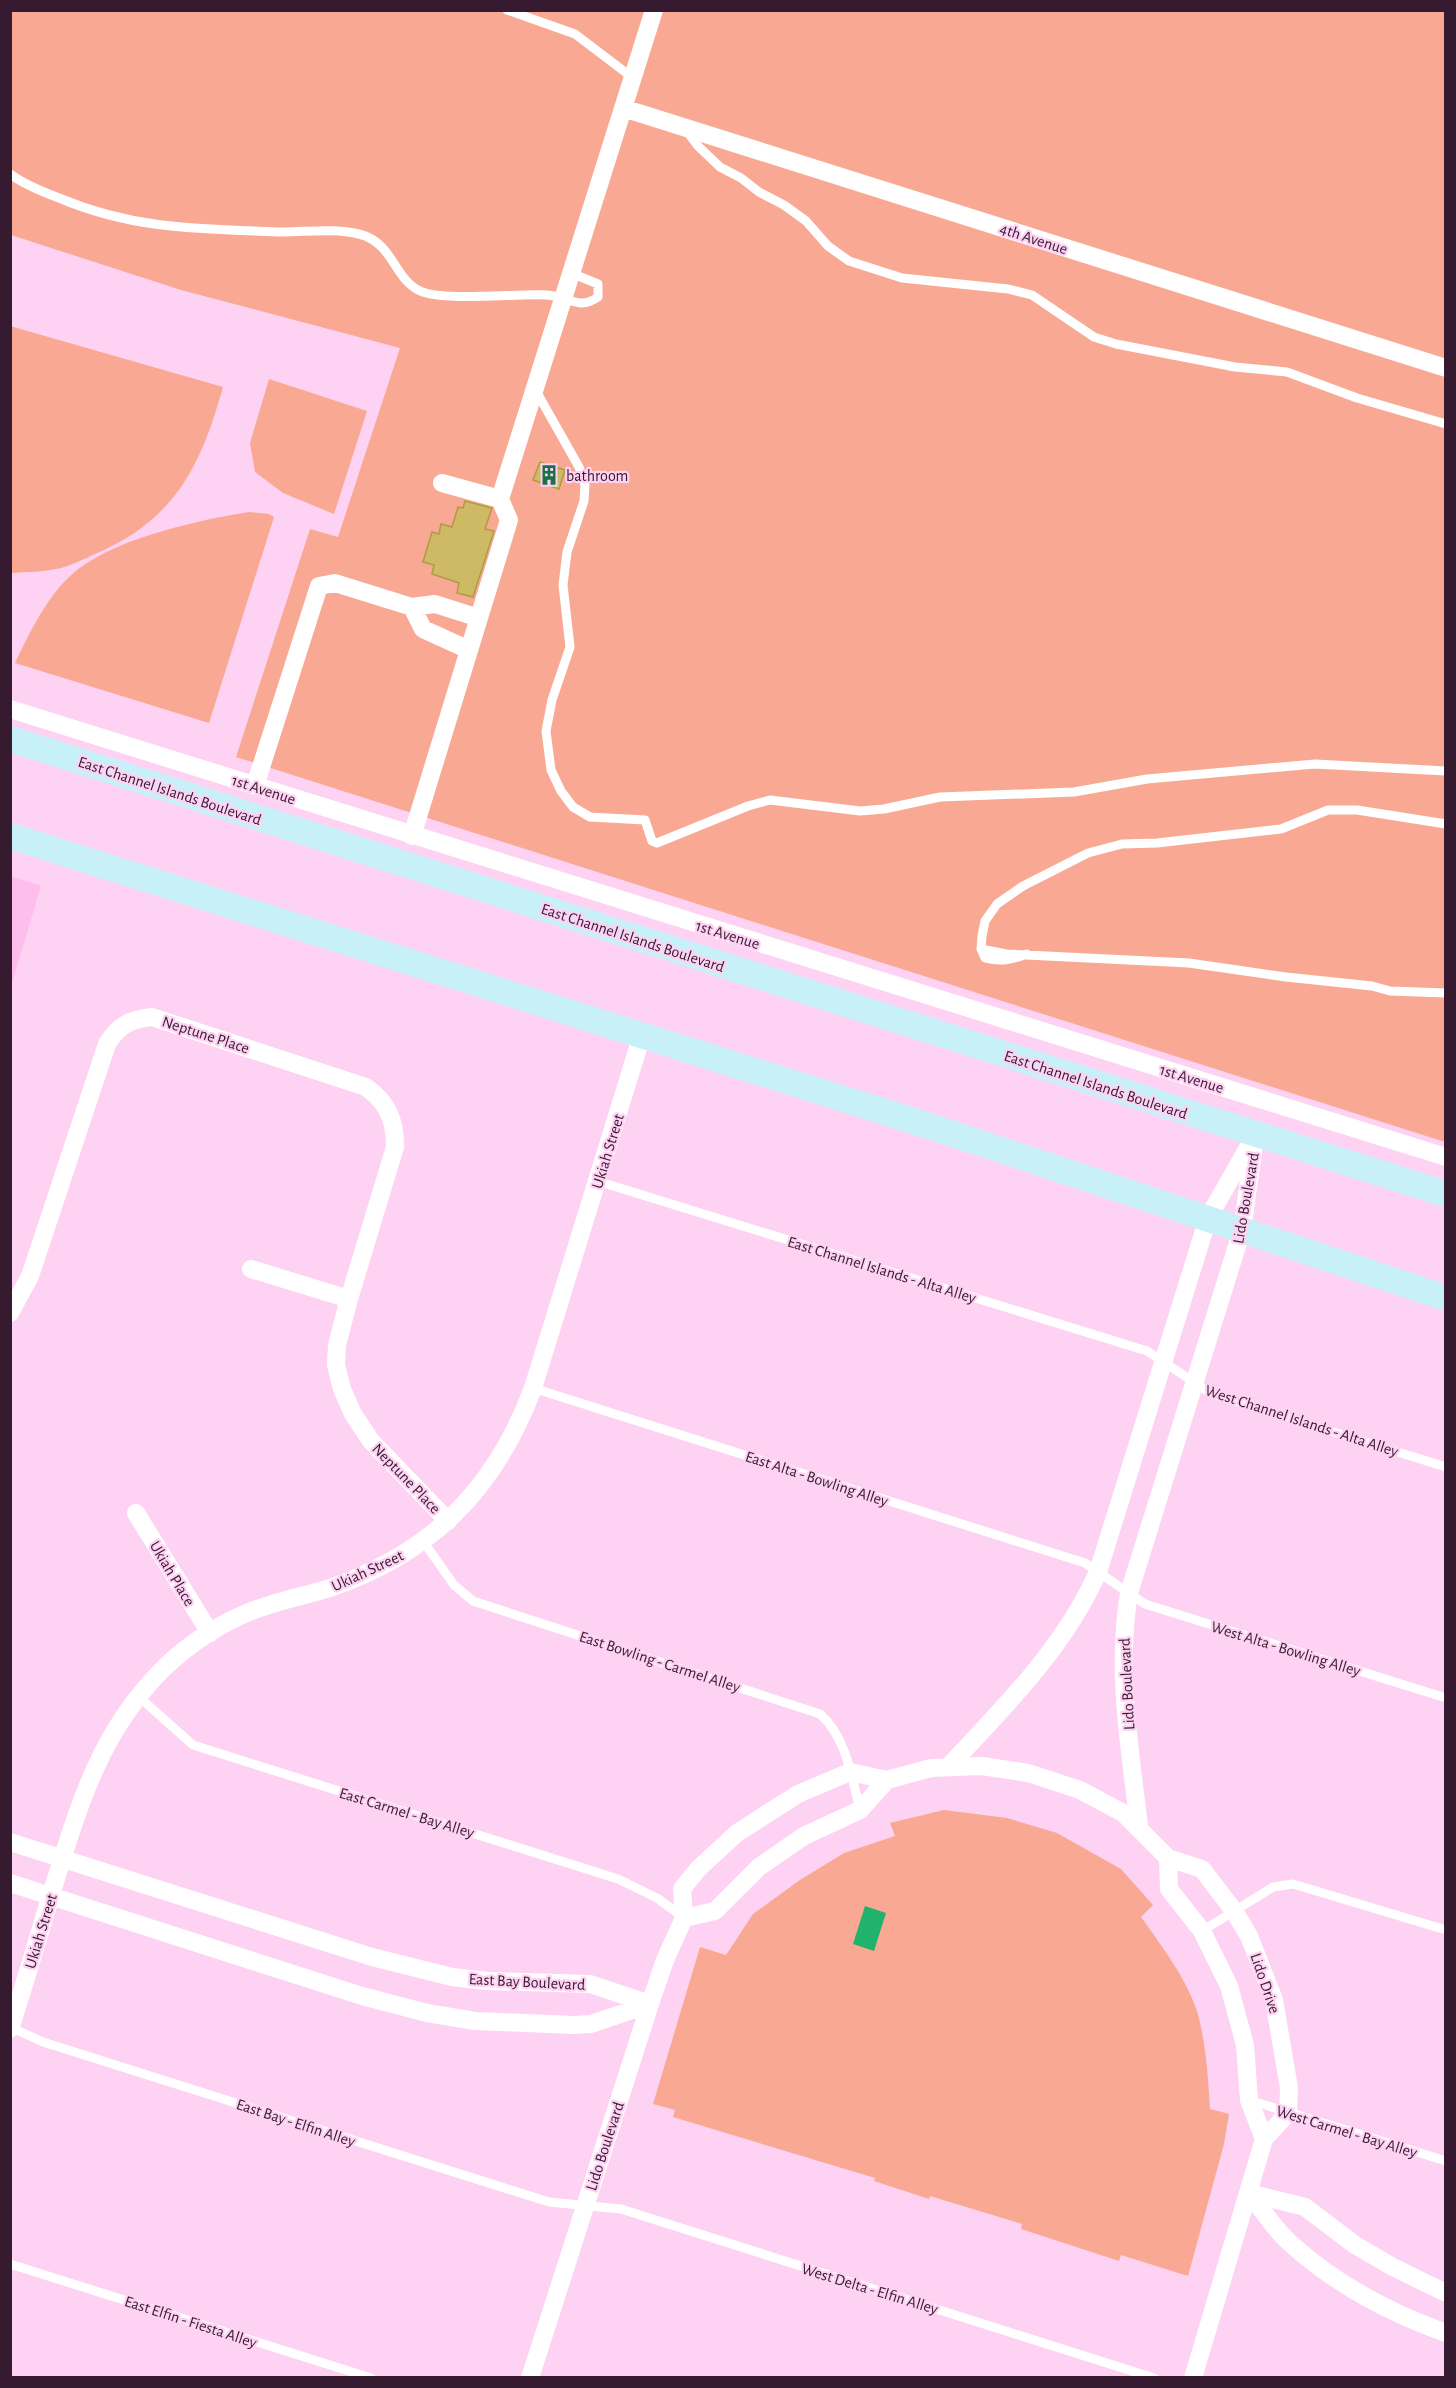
<svg xmlns="http://www.w3.org/2000/svg" width="1456" height="2388" viewBox="0 0 1456 2388" font-family="'Alegreya Sans',sans-serif">
<rect width="100%" height="100%" fill="#fed2f2"/>
<path fill="#fdbeed" d="M11,876L41,886L11,986L10,876Z"/>
<path fill="#f9a993" d="M11,11H1445V1142L236,757L310,529L338,537L400,348L181,290L11,235Z
M10,326L223,387C201,466 175,520 95,554C84,559 72,565 61,568C45,572 27,572 11,573Z
M269,379L367,411L334,514L283,493L255,472L250,443Z
M249,512L269,514L274,517L209,723L15,663C29,634 45,600 69,577C109,539 195,521 249,512Z
M944,1810L1007,1818L1057,1833L1121,1869L1153,1905L1141,1917C1161,1945 1184,1975 1196,2008C1206,2040 1208,2076 1210,2109L1229,2114L1224,2144L1188,2276L1121,2255L1119,2261L1021,2229L1022,2224L930,2196L929,2199L874,2181L875,2178L673,2117L675,2110L653,2104L700,1947L726,1955L753,1914L800,1880L844,1853L895,1836L890,1823Z"/>
<path fill="#21b36d" d="M865,1906L886,1913L874,1951L853,1944Z"/>
<path fill="#ceb965" stroke="#af9b46" stroke-width="1.5" d="M540,462L565,470L559,489L533,480Z
M465,501L492,508L485,529L494,531L473,597L457,593L459,583L432,574L434,565L423,562L432,532L439,534L441,524L452,527L458,507L463,508Z"/>
<g fill="none" stroke-linecap="round" stroke-linejoin="round">
<path stroke="#fff" stroke-width="9" d="M507,10L575,34L633,78
M686,130L698,146L720,167L741,178L759,192L784,205L806,221L828,246L849,261L902,278L1008,289L1032,295L1094,337L1116,344L1235,367L1287,372L1357,398L1446,424
M10,174C25,185 43,192 59,198C135,230 201,229 282,232C307,232 334,228 359,234C394,243 393,278 420,291C445,302 517,293 547,295C567,296 579,311 598,297V284L571,273
M536,391L579,467L585,485L584,501L567,552L563,585L570,647L552,700L546,731L551,770L561,791L573,807L590,817L645,820L652,841L657,843L748,806L770,800L860,811L884,809L940,797L1074,792L1147,779L1315,764L1446,771
M981,949L1006,954L1189,963L1286,977L1372,986L1390,991L1446,993
M1027,954C1011,960 1001,962 985,958L981,949L982,936L985,921L997,904L1023,886L1088,853L1122,844L1157,843L1281,829L1328,810H1357L1446,824
M597,1181L1147,1351L1212,1394L1446,1467
M533,1388L1085,1563L1145,1604L1446,1698
M423,1541L454,1585L473,1601L820,1714C846,1736 852,1778 860,1810
M138,1696L193,1745L618,1879L657,1898L683,1917
M1202,1931L1273,1887L1293,1884L1446,1930
M10,2027L43,2042L549,2202L621,2209L1154,2378
M1249,2100L1446,2161
M10,2264L371,2378"/>
<path stroke="#fff" stroke-width="18" d="M623,108L1446,368
M500,499L654,10
M412,607L423,629L469,650
M10,709L1446,1157
M255,786L319,586L335,583L412,607L435,604L479,618
M412,836L509,520L500,499L442,483
M251,1269L349,1299
M10,1313L30,1276L107,1044C118,1026 130,1019 152,1017L366,1087C388,1103 395,1120 395,1147L349,1299L337,1345L336,1365L342,1389L353,1414L371,1441L448,1521
M136,1513L210,1633
M950,1765C1006,1705 1064,1648 1098,1572L1208,1218L1256,1134
M1139,1826C1130,1748 1116,1672 1129,1593L1242,1230L1254,1145
M10,1842L372,1957L452,1977L487,1981L590,1984L650,2004
M1168,1858L1169,1889L1202,1931L1229,1986L1245,2045L1249,2100L1264,2139
M10,1883L362,1996L427,2013L475,2021L574,2025L591,2024L650,2004
M684,1918L715,1911L759,1867L804,1836L860,1810L887,1780
M10,2029C26,1980 40,1931 55,1882C80,1802 101,1731 162,1670C190,1642 228,1618 266,1606C286,1599 307,1595 327,1589C431,1554 495,1490 533,1388L642,1035
M1249,2193C1262,2209 1274,2229 1290,2243C1334,2283 1390,2313 1446,2333
M1249,2193L1305,2207L1355,2245L1393,2267L1446,2293
M530,2378L650,2004L665,1960L684,1918L682,1889L698,1869L737,1833L798,1794L850,1772L887,1780L931,1768L982,1766L1028,1773L1080,1790L1123,1813L1168,1858L1202,1869L1234,1911L1249,1936L1274,2000L1289,2088L1288,2113L1264,2139L1193,2378"/>
<path stroke="#c8f0f9" stroke-width="26" d="M10,739L1446,1194
M10,836L920,1123L1446,1298"/>
</g>
<defs>
<g id="building-bare" transform="scale(1.62)"><path d="M-4-6H4V6H1V3H-1V6H-4ZM-2.5-4.3h1.7v1.8h-1.7ZM.8-4.3h1.7v1.8H.8ZM-2.5-1h1.7V.8h-1.7ZM.8-1h1.7V.8H.8Z" fill="#197145" stroke="#fed2f2" stroke-width="2.5" paint-order="stroke"/></g>
</defs>
<g fill-rule="evenodd">
<use href="#building-bare" x="549" y="475"/>
</g>
<g text-anchor="middle" stroke-width="4.5" stroke-linejoin="round" paint-order="stroke">
<g font-size="16" fill="#361b30" stroke="#fed2f2">
<text transform="translate(1034 238) rotate(18)" y="6">4th Avenue</text>
<text transform="translate(264 789) rotate(18)" y="6">1st Avenue</text>
<text transform="translate(170 790) rotate(18)" y="6">East Channel Islands Boulevard</text>
<text transform="translate(728 934) rotate(17)" y="6">1st Avenue</text>
<text transform="translate(633 937) rotate(18)" y="6">East Channel Islands Boulevard</text>
<text transform="translate(206 1034) rotate(18)" y="6">Neptune Place</text>
<text transform="translate(1192 1078) rotate(17)" y="6">1st Avenue</text>
<text transform="translate(1096 1084) rotate(18)" y="6">East Channel Islands Boulevard</text>
<text transform="translate(607 1151) rotate(-73)" y="6">Ukiah Street</text>
<text transform="translate(1245 1198) rotate(-80)" y="6">Lido Boulevard</text>
<text transform="translate(882 1269) rotate(17)" y="6">East Channel Islands - Alta Alley</text>
<text transform="translate(1302 1420) rotate(18)" y="6">West Channel Islands - Alta Alley</text>
<text transform="translate(407 1478) rotate(46)" y="6">Neptune Place</text>
<text transform="translate(817 1478) rotate(18)" y="6">East Alta - Bowling Alley</text>
<text transform="translate(367 1570) rotate(-25)" y="6">Ukiah Street</text>
<text transform="translate(173 1573) rotate(59)" y="6">Ukiah Place</text>
<text transform="translate(1286 1648) rotate(17)" y="6">West Alta - Bowling Alley</text>
<text transform="translate(660 1661) rotate(18)" y="6">East Bowling - Carmel Alley</text>
<text transform="translate(1126 1684) rotate(-93)" y="6">Lido Boulevard</text>
<text transform="translate(407 1812) rotate(17)" y="6">East Carmel - Bay Alley</text>
<text transform="translate(40 1931) rotate(-73)" y="6">Ukiah Street</text>
<text transform="translate(527 1981) rotate(3)" y="6">East Bay Boulevard</text>
<text transform="translate(1266 1983) rotate(71)" y="6">Lido Drive</text>
<text transform="translate(296 2122) rotate(18)" y="6">East Bay - Elfin Alley</text>
<text transform="translate(1347 2131) rotate(17)" y="6">West Carmel - Bay Alley</text>
<text transform="translate(604 2146) rotate(-72)" y="6">Lido Boulevard</text>
<text transform="translate(870 2288) rotate(17)" y="6">West Delta - Elfin Alley</text>
<text transform="translate(191 2321) rotate(18)" y="6">East Elfin - Fiesta Alley</text>
</g>
<g font-size="16" fill="#361b30" stroke="#fed2f2" text-anchor="start">
<text x="566" y="481">bathroom</text>
</g>
</g>
<rect width="1456" height="2388" fill="none" stroke="#361b30" stroke-width="24"/>
</svg>
